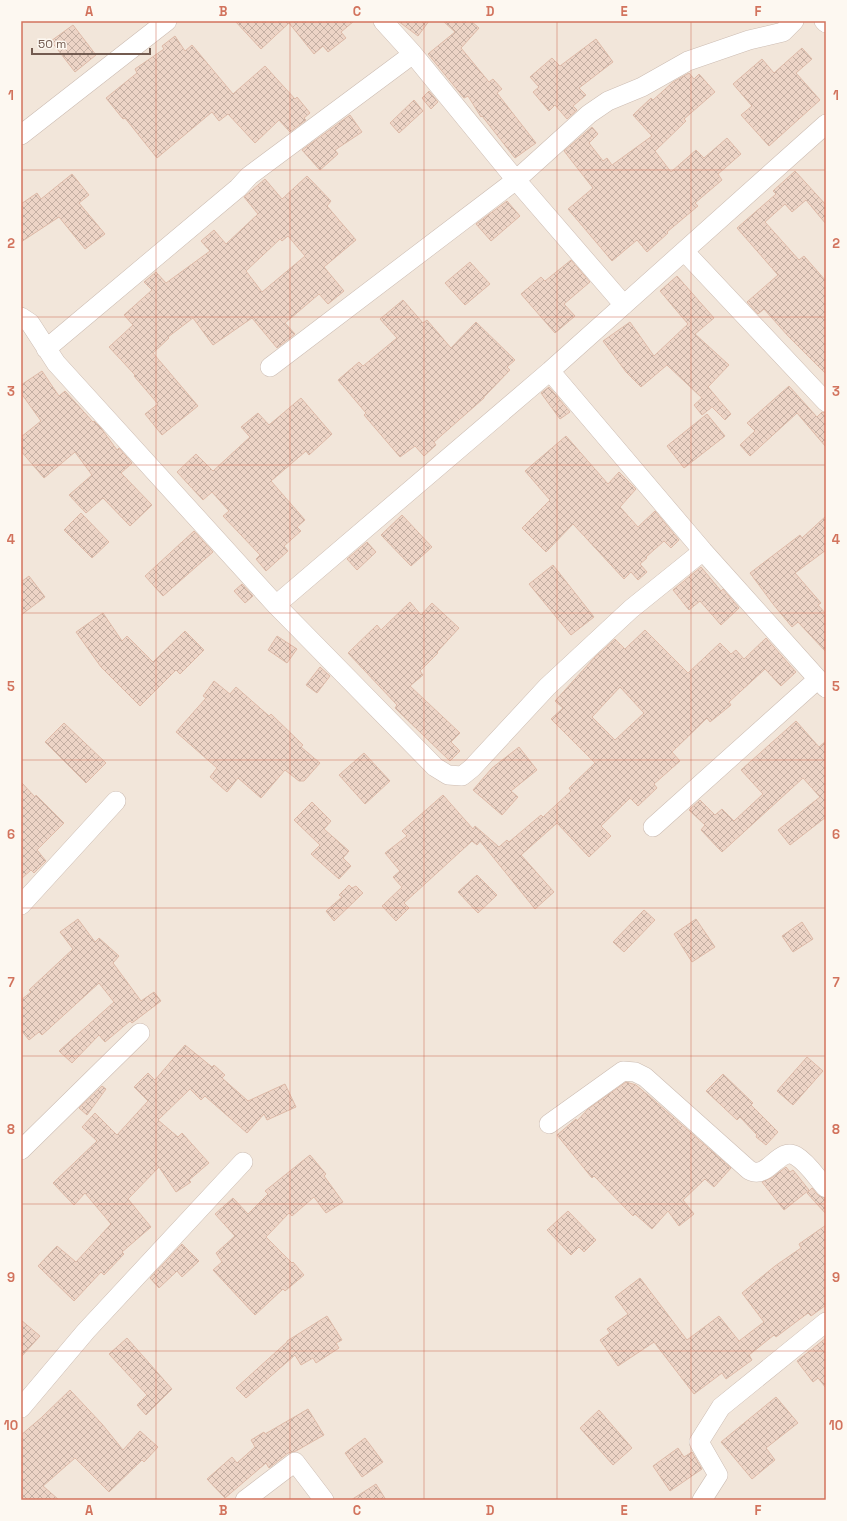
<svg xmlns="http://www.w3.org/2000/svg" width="847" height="1521" viewBox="0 0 847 1521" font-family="'Space Grotesk',sans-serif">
<defs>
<pattern id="building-cross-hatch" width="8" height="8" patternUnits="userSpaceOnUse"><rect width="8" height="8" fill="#edd4c6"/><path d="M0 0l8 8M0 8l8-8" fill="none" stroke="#c4afa3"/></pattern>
</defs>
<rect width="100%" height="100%" fill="#fbf4eb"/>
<path fill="#f2e6da" d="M21,21H826V1500H21Z"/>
<path fill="url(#building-cross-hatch)" stroke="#debaa8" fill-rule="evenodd" d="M235,21H354L341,32L346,38L328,52L323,46L314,54L289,23L261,49Z
M398,21H429L418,36Z
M443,21H471L479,28L461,48L489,82L493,79L502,89L497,93L536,143L515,158L482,116L481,117L468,96L464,98L428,54L455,32Z
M73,25L96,55L75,72L51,41Z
M175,36L185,51L192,45L233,94L265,66L295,99L297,97L310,113L304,118L306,120L290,132L279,120L255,143L228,114L219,121L212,112L157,158L125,118L123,119L106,98L137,73L135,69L164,49L162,46Z
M596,39L613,62L579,88L586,95L573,106L577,110L567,119L555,105L549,111L533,92L539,87L530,77L552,58L560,66Z
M802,48L812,59L796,73L820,100L769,146L741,115L752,106L733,84L762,59L774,73Z
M689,73L694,79L699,74L715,92L684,119L686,121L655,151L671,172L696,150L704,158L727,138L741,154L718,174L722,180L695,203L698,206L667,232L668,233L647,252L637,240L612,261L568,209L593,188L564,151L592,127L598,134L589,143L603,161L607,158L612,165L652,136L633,115L651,98L653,100L673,82Z
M429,91L438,102L431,109L422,98Z
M414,100L423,111L399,133L390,123Z
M350,115L362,132L335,150L338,154L320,170L302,150Z
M795,171L826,205V224L806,200L792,212L785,204L765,222L799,260L804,256L826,281V374L788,336L764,309L758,314L747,302L778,275L737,228L776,194L773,191Z
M72,174L89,195L79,203L105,234L85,249L59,217L21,242V204L37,193L41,199Z
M307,176L331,201L327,206L356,240L324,267L344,291L328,304L319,294L285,323L295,334L277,348L252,318L213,345L193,318L168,337L169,338L153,353L198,406L162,435L145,414L158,404L134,376L135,375L109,347L133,325L124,315L152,290L144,282L156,272L166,283L210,251L201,241L214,230L226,244L258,214L244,197L265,179L282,199ZM288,236L305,256L262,292L246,271L280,239L282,241Z
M507,201L520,216L491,241L476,224Z
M571,260L590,282L564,304L575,316L555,333L521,294L541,277L545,281Z
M470,262L490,284L465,305L445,283Z
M677,276L714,318L695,334L729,365L708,387L731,414L725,420L712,407L702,415L694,405L702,398L667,365L641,387L626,372L603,341L630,322L654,356L688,324L660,291Z
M403,300L423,323L427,320L451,348L476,322L515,360L507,367L510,370L484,397V398L434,442L436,445L424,456L415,446L400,457L364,415L366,413L338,380L359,362L363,366L397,338L380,319Z
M42,371L59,396L65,391L93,422L94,421L101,428L117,450L119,448L132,463L121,473L152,505L130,526L103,498L86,513L69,495L92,475L75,452L44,478L21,451V437L41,421L21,393V385Z
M789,386L817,417L822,412L826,413V447L797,413L750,456L740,445L755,431L747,423Z
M549,387L570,412L560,419L541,393Z
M301,398L332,434L309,455L306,451L271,481L305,520L297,527L301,531L284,546L288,551L266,571L256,559L260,555L223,516L229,511L212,492L203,500L177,472L196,454L213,471L250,437L241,427L258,413L269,425Z
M707,414L725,436L684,468L667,446Z
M566,436L608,484L619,472L636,489L620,507L638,527L655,511L679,540L671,548L664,541L646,557L647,558L640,564L647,572L638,580L631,572L624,579L573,524L546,552L522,528L550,500L525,471Z
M81,513L109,542L92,558L64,530Z
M402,515L432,547L411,566L381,535Z
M826,516V550L795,573L821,603L818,605L826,614V652L798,622L792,627L773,604L750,573L800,535L802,538Z
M194,531L213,552L163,596L145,576Z
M367,542L376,552L357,570L347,559Z
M553,565L594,617L571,635L529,584Z
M701,567L721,591L723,589L739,608L721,625L700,601L689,610L673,590Z
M29,576L45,597L21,615V582Z
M242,584L253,596L245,603L234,591Z
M410,602L421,615L432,603L459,628L437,652L438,653L420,671L423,675L410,686L460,733L451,742L460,751L450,761L395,708L397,705L348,653L377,625L381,630Z
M103,613L122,641L127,636L153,662L185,631L204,650L180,674L176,670L140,706L101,667L76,632Z
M645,630L688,673L720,643L731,654L736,650L744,659L766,638L796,672L781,686L765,669L729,702L731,705L710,722L707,718L672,752L680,761L654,784L657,788L638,806L630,798L601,826L611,836L589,857L557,823L521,855L554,892L535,909L480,841L477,845L472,841L404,903L409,908L396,921L382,906L402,887L393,877L400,871L385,853L407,836L402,831L443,795L473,829L475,826L499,847L507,840L509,842L541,815L543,817L571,791L569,788L595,763L551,719L563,708L555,701L595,657L615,639L625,649ZM620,687L644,713L615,740L592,717Z
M277,636L297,649L287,663L268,650Z
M320,667L330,676L317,693L306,685Z
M214,681L230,694L236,687L269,716L271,714L303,745L301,747L320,763L304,781H299L285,770L261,798L238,778L227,792L210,777L217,768L176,732L206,698L203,696Z
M796,721L819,747L826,741V817L790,845L778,830L820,797L803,778L722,852L701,830L705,825L689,810L700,800L715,815L722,809L734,821L763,794L741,770Z
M64,723L106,763L86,783L45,742Z
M519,747L537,770L511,791L518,797L502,815L473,790L492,768Z
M364,753L390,781L365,804L339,775Z
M21,782L35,797L36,795L64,823L37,850L46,861L34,873L31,870L21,879Z
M312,802L331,821L324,829L349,851L343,858L351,866L339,879L311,854L320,845L294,820Z
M477,875L497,895L478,913L458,892Z
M349,885L352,888L356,886L363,893L334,921L326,911L342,897L339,895Z
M644,910L655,920L624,952L613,942Z
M78,919L95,942L99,938L119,956L113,963L141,1001L154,992L161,1001L132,1023L130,1021L105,1042L99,1035L72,1063L59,1051L114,1002L99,983L42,1035L39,1032L29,1040L21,1030V1000L31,992L29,990L73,949L60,932Z
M696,919L715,947L692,962L674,934Z
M802,922L813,939L793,952L782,936Z
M185,1045L212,1067L214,1065L225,1075L222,1078L248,1101L285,1084L296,1107L267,1120L264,1114L247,1133L205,1096L201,1100L190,1089L158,1120L178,1137L182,1133L209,1163L189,1180L191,1182L176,1192L159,1167L128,1199L151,1227L122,1252L124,1254L104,1275L101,1272L74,1301L38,1266L57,1246L76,1262L111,1224L85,1193L74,1205L53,1183L97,1141L82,1127L95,1113L117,1135L148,1101L134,1087L148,1073L155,1080Z
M807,1057L823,1071L793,1105L777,1091Z
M723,1074L753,1103L751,1105L778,1132L766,1145L756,1137L757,1135L740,1117L737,1120L706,1091Z
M626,1082L636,1085L649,1096L731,1168L714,1187L705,1179L683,1200L694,1214L679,1226L668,1211L652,1229L635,1214L633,1216L594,1176L592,1178L557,1135L576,1119L577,1121L588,1109Z
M102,1086L106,1089L87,1115L79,1108Z
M310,1155L326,1174L324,1176L343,1202L326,1213L314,1197L292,1216L289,1213L266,1237L292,1263L293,1262L304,1275L285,1291L283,1289L255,1315L213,1270L222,1262L216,1253L235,1236L215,1214L233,1198L248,1214L268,1194L265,1191Z
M786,1167L790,1172L793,1170L809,1190L784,1210L762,1182L773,1177Z
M812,1188L818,1195L826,1199V1214L807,1193Z
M568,1211L596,1240L584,1252L579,1247L571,1255L547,1230Z
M826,1225V1305L811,1316L808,1313L776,1337L774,1335L749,1355L752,1360L726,1379L722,1373L694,1394L654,1342L618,1366L600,1340L610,1333L607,1329L628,1314L615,1297L640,1278L687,1340L719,1316L739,1341L764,1322L742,1293L775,1266L801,1248L799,1244Z
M182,1244L199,1261L182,1277L177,1271L159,1288L150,1278Z
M327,1316L342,1340L336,1343L339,1348L316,1363L313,1358L301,1365L295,1355L246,1398L236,1388L287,1342V1341Z
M21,1320L40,1336L21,1357Z
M127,1338L172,1389L146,1415L137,1405L147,1395L109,1354Z
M826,1338V1388L818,1378L813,1382L797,1361Z
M70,1390L102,1424L123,1450L140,1431L158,1447L144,1462L142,1460L109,1492L75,1458L43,1486L59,1500H21V1435L41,1418Z
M776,1397L798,1423L766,1448L775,1460L752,1479L721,1442Z
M308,1409L324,1435L296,1451L288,1453L269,1468L266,1463L225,1498L207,1479L232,1457L237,1463L255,1447L251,1440L264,1432L265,1434Z
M599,1410L632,1448L613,1465L580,1428Z
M365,1438L383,1462L362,1477L345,1453Z
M678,1448L684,1457L692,1452L702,1469L670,1491L653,1466Z
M376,1484L386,1500H351Z"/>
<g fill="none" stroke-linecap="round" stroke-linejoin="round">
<g stroke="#ccbcb2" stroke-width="20">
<path id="street" d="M383,21L413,54L516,180L624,305
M824,21L826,23
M21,135L167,21
M684,251L826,402
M21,317L30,323L56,363L276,605L435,767L448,775L462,776L472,768L547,687L631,609L703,551
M46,349L238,188L249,176L413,54
M270,367L516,180L589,114L608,101L642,87L688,61L749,40L783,32L794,21
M550,371L703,551L826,688
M276,605L550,371L826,124
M653,827L818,679
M21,905L116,801
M549,1124L623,1071L635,1072L645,1077L749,1170C751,1171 755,1173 758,1172C771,1171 782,1147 796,1156C808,1163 817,1178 826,1188
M21,1150L140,1033
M21,1408L86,1331L243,1162
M245,1500L295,1462L324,1500
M702,1500L718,1475L699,1442L721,1407L826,1322"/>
</g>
<use href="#street" stroke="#fff" stroke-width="19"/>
</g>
<path fill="none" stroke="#d2735d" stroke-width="1" stroke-opacity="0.55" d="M156,21V1500M290,21V1500M424,21V1500M557,21V1500M691,21V1500M21,170H826M21,317H826M21,465H826M21,613H826M21,760H826M21,908H826M21,1056H826M21,1204H826M21,1351H826"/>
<rect width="847" height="1521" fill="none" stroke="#fdf8f1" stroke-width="44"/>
<path d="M32 48v6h118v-6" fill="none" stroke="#735b50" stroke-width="2"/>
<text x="38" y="48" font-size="12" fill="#735b50" stroke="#fdf8f1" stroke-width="3" paint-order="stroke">50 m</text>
<rect x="22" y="22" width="803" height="1477" fill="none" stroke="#d2735d" stroke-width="1.5"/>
<g font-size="13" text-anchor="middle" font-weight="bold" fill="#d2735d">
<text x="89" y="16">A</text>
<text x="223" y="16">B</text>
<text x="357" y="16">C</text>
<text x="490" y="16">D</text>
<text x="624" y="16">E</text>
<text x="758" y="16">F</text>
<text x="11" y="100">1</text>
<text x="836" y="100">1</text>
<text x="11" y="248">2</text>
<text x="836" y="248">2</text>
<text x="11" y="396">3</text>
<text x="836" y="396">3</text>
<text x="11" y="544">4</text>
<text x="836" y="544">4</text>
<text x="11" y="691">5</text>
<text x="836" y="691">5</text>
<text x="11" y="839">6</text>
<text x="836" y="839">6</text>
<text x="11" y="987">7</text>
<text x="836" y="987">7</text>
<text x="11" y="1134">8</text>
<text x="836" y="1134">8</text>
<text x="11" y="1282">9</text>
<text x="836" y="1282">9</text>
<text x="11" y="1430">10</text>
<text x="836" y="1430">10</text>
<text x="89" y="1515">A</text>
<text x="223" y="1515">B</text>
<text x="357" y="1515">C</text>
<text x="490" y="1515">D</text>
<text x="624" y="1515">E</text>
<text x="758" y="1515">F</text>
</g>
</svg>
